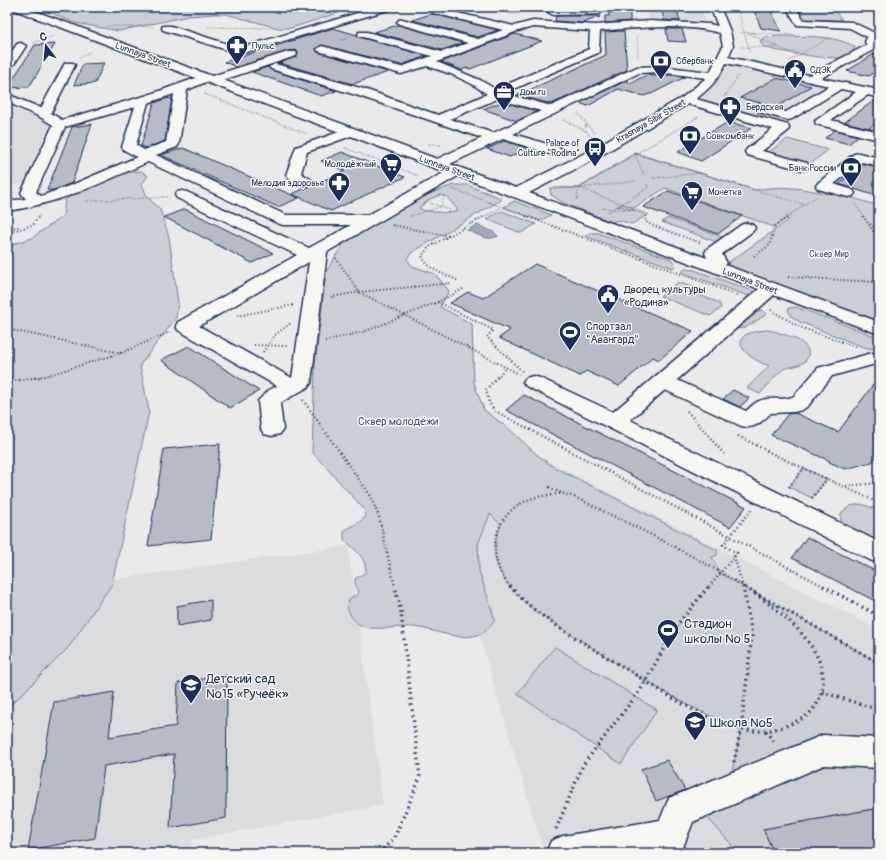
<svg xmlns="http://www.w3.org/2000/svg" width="886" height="860" viewBox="0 0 886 860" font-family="Pangolin,sans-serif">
<rect width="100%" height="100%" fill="#e9eae9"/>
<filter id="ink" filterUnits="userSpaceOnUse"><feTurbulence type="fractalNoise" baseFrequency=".025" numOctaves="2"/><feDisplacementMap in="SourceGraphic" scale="8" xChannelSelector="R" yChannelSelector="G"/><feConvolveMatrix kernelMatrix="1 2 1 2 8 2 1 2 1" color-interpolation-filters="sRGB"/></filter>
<g filter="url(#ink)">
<path fill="#dadcde" d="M647,7H702L706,32L652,29Z
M738,56L855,83L785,123L699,99Z
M7,102L50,123L23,184L7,185Z
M550,462L879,630V853H544L449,533Z
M348,546L383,805L192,840V853H7V732L19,677L99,581Z"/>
<path fill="#caced5" stroke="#727e9a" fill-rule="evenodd" d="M38,7H339L341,12L291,28H278L226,14H214L188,16L119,31L75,23Z
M797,7H832L842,20L805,19Z
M779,36C804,37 833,34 855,47L852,53L839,58L818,57L774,50L764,47L760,41L765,37Z
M787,139L828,150L810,164L769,152Z
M635,153L755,190C780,185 802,188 827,194L831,191L879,206V325L722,267L789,220L786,219L774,227L665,188L634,208L623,204L617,207L621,206L647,215L632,224L618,220L612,222L564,203L551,195L550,188H579Z
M141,171L148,176L142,184L147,197L160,209L169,237L178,303L176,318L140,365L149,412L112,584L68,648L7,709V246L32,238L63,216L65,200L98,179L122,173Z
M453,185H467L501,198V200L411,253L407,259L412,266L435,274L449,291L440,307L472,324L474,383L484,410L508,428L535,453L552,466L717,550V555L712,557L720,573L879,663V808L764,829L774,853H735L731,844L695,804L728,790L741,729C667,700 602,653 535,611C507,586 483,564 501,525L490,514L478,544L479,571L495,620C477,651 440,630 414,627C402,626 371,631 362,626C350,620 339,600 357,595L359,592L355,584V579L366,572C366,557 355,549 344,540V531C351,526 362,522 366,516L364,509L312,452L315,366L326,272L346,239L427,195ZM440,195L447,197L457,209V211C451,214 423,212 419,208L430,199Z
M514,201L551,215L540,221L504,207Z
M502,211L536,224L521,233L486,219Z
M668,218L726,238L719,243L662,222Z
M590,233H598L671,259L676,265L673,268L585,236Z
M685,269L694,270L753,291L756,294L754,298L681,272Z
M679,282L701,291L697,294L717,302L720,304L721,308L710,316L660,296Z
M796,307L872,335L879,340V349L866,348L800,322L792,317L788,310L789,308Z
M762,310L767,314L745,328L737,329L759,311Z
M768,330C778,332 819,342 806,360C801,366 793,366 786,368C779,370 766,388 760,394L747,388L769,366C739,355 725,332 768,330Z
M804,468L827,479L812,498L789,487Z
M861,504L879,510V548L845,529L841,522V513L850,506Z
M555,647L657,710L621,764L517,694Z"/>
<path fill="#a2aaba" stroke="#6c7995" d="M477,225L494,232L498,236C488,242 477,234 467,230Z"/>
<path fill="#b6bbc6" stroke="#1b2f5e" d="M609,7H630V21L605,23V16H609Z
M661,7H676L680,21L664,20Z
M753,8L770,9L781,31L761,28Z
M431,14H433L498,30L478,37L412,20Z
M556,16H599L600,17L582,23L555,21Z
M398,25H399L463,43L442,50L374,32Z
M333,28L357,35L359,37L427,56L401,65L322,45L316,48L318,52L388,72L353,84L279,63L296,57L298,53L296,50L288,51L237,67L224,62Z
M666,29H682L686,42L668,41Z
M624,31L627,70L551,104L518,95L606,55L605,32Z
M515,34L542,41L470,69L466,68L462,70L441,62Z
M55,44L29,87L7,88L35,45Z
M879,51V69L869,76L847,71Z
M104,63L95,83L74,85L83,64Z
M268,67L271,70L336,91L321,96L252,72Z
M647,75L653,76L672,75L685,77L651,94H649L644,96L618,89L588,106L579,103L628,80V84Z
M776,78L811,86L777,107L740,98Z
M172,98L165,141L146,148L141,146L154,103L165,99Z
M876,99H879V120L869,128L845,122Z
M502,102L537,111L517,121L483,109Z
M728,122L752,128L701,161L678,152Z
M92,124L72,183L54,190H47L72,127Z
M835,130L858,136L849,144L825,138Z
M504,141L527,148L510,157L487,149Z
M183,148L299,198L278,207L161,155Z
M342,152L405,177L331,211L292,194L345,171L321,161Z
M864,164L879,167V197L839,184Z
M668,191L742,216L718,234L643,207Z
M185,209L273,253L252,263L164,217Z
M535,264L577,282L693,331L659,360L653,357L619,386L586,371L580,376L499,338L510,330L450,303L468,292L483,298Z
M189,346L259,391L230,408L161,360Z
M879,377V453L872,462L845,469L829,462L830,461L771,435L788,414L795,413L838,432Z
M733,390L749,398L740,407L723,399Z
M524,395L746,507L730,527L506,410Z
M220,444L211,539L148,546L164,449Z
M807,537L879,573V603L792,558Z
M211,600V620L177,626V606Z
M227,675L226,818L170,828L174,754L104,766L95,838L28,850L54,702L114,692L109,737L176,726L178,683Z
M667,760L685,790L656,801L641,769Z
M879,808V853H774L763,829Z"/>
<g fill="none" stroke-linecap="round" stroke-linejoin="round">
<g stroke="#1b2f5e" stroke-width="3">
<path id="minor" d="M10,7H24L212,76L288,52H296L297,54L296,56L223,80L437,159L482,138L356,95L271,69L269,67L275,64L279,65L364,89L438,115L487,94L472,84L451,74L427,66L401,74L318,51L317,49L322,46L401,67L432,56L359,36L358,34L359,32H367L442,52L468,43L399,24L397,22L399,20L402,19L478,39L503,30L433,13L431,11L433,9L436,8L514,26L533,21L595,25L650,21L709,24L718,26L710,7H720L730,31L733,46L728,57L809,75L867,45L865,42L867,37L850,28L797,25L786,7H796L803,20L852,22L877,34L878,36L876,41L879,43V47L821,78L879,90V98L868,95L831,120L879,132V140L816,124L815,121L856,92L841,89L792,119L788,120L758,112L756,109L758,106L762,105L786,112L829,86L726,63C719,79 710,88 696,99L788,125L789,128L788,131L762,151L807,163L809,166L807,169L802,170L747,155L745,152L747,149L773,129L688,104L593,160L529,193L707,258L705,253L707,249L741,225L747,223L753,225L755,228L753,231L722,254L727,263L725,265L879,322V334L774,295L677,380L746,411C750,408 754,403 759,401C770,396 783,402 794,396L818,368L872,353L879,355V363L832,376L808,406L802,410L794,412L771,413C761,422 755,430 741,426L665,390L630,420L879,542V563L870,560L827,538L526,386L523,382L526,378L533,376L540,378L613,412L759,289L458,176L327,252L311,383L308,387L280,403L283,429L280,434L272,436L264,434L261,429L258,401L269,390L277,386L178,330L176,326L178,322L297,255L177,198L175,195L177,192L182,191L187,192L309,248L351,225H283L277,223L148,162C102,183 58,204 7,211V201L26,199L21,193L53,125L40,117L7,102V94L41,108L65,63H73L75,65L51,113L62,120L148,95L196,78L12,9ZM533,27L590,31L589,49L508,84L506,86L508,88H516L598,53L599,51L600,31C638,28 682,23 720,33L723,46L710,72L659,66L637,67L551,106L500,92L480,80L437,62L518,31ZM659,72L706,78L683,97L583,154L516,188L450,164L503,139L551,154L556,155L561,154L563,151L561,148L513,134L639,73ZM206,82L339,132L296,147L286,175C291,182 302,187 310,185L312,182L310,179L301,173L307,152L351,136L445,172L368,215H286L156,155L177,147L179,144L187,90ZM174,94L166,142L144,150L136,145L148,103ZM497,99L541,111L493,133L450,119ZM135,107L122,147L124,150L137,157L74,184L41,196L36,192L65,127ZM309,262L292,378L199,326Z
M378,7H393L391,9L240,54L163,30L162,28L163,26H171L240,48Z
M593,7H603L600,14L553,15L548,12L553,9H593Z
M21,43L26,46L11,69L7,70V59L17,44Z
M859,153L879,158V166L862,162L834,184L853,190L855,193L853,196L848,197L818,189L816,186L818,183L854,154Z
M823,735L879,738V768L824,765L693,822L683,847L671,852L546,853L551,841L563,836L660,820L669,798Z"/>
</g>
<path stroke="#1b2f5e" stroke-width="1" stroke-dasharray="0.5 1.5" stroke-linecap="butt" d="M531,7L536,12
M635,7L636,13
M737,7L750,53
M58,9L70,7
M66,13L71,7
M413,14L416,7
M508,14H519
M515,14L520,7
M106,26L153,27
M208,27L269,28
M740,32L795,35
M748,33L798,56
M637,36L638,57
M341,40L351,37
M33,43L54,36
M741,47H779
M79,58L91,51
M789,61L830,37
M205,94L206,95
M726,95L739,75"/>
<path stroke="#1b2f5e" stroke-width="1.5" stroke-dasharray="0.5 2" stroke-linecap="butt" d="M205,94L307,134
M724,97L726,94
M578,113L595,134
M563,120L586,131
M586,125V131L592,138
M428,144L443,145
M345,148L419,176
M635,154L644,175
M636,154L805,205
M653,178L701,173
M560,188H579L649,214L645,217
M580,188L637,181
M453,189L529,217
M577,200L579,188L698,117
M86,201L168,197
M430,203L450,210
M855,204L864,217
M602,208L637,210
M608,212L648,188L647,183
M410,216L441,207L444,196
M38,217L40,215
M484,217L501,208
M787,217L816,197"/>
<path stroke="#1b2f5e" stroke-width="2" stroke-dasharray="1 2.5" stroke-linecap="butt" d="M526,216L737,295
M646,216L645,221L649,224L701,243
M863,216L879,240
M870,224L879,230
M392,225L448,236
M7,228L20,227
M7,233L33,225L39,216
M754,256L770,245L774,227L789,216
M336,258L359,292L519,374
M788,277L879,282
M457,280C444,274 428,270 422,256L429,247L485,216
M463,289L438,302L493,330L487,337L522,371
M331,297L359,292L452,283
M771,310L800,327L856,347
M237,316L293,305
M7,329L121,353
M325,341L366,331L438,302
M254,345L287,346
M263,352L275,335L291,323
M34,378L45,376L121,353L170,332
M497,378L506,367"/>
<path stroke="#1b2f5e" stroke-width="2.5" stroke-dasharray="1 3" stroke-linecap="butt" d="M497,377L486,390L489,403L495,411L825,587
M7,382L40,377
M303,400L370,495L379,517L395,587
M687,411L724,454
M738,436L779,457L879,503
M846,486L879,483
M549,487L563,494
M789,487L804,468
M812,498L827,479
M734,556L743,587
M510,587C497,571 490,548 499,528C509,506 529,496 552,495C556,494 561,493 565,494C577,497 597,508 609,514C655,536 701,560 745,587
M709,587L737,553L723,545L752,509"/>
<path stroke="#1b2f5e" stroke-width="3.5" stroke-dasharray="1.5 4" stroke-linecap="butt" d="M510,586C535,617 585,643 620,665C652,685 684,707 719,722C730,727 742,730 754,731C772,732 788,726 803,718C812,713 818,704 821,694C835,650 775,606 743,586
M823,586L879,616
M754,592L879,663
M822,692L879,710
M766,731L775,744
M734,762L741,729L752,635L743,586
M556,829L583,765L641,689L677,625L709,586
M379,853L394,838L420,778L401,612L395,586"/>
<use href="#minor" fill="#f6f6f2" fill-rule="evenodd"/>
</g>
</g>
<defs>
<g id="pharmacy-pin" transform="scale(1.15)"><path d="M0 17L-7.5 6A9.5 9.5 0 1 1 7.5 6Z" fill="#1b2f5e" stroke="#f6f6f2"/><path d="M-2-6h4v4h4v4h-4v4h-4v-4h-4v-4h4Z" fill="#fff"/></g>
<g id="bank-pin" transform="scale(1.15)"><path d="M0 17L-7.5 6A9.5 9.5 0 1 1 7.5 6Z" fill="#1b2f5e" stroke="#f6f6f2"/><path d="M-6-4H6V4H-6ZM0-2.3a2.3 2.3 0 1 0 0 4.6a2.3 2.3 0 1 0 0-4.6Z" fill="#fff"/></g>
<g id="civic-pin" transform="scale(1.15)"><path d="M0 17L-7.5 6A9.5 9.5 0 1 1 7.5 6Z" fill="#1b2f5e" stroke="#f6f6f2"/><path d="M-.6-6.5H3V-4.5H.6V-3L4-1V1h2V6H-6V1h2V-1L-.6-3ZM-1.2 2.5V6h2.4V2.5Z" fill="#fff"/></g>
<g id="office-pin" transform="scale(1.15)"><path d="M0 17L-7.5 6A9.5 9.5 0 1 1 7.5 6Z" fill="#1b2f5e" stroke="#f6f6f2"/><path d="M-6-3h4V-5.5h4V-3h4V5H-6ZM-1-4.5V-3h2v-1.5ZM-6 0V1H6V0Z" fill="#fff"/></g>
<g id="bus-pin" transform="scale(1.15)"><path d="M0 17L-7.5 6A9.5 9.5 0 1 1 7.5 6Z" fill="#1b2f5e" stroke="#f6f6f2"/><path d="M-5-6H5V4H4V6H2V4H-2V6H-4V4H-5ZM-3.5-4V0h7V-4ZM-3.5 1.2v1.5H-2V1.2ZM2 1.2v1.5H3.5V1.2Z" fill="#fff"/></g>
<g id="supermarket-pin" transform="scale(1.15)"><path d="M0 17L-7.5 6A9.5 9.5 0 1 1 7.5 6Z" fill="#1b2f5e" stroke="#f6f6f2"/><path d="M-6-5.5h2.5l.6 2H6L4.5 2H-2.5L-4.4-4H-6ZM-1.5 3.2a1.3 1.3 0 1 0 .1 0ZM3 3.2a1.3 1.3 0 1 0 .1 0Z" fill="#fff"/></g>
<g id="stadium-pin" transform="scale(1.15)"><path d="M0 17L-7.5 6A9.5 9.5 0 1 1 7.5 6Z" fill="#1b2f5e" stroke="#f6f6f2"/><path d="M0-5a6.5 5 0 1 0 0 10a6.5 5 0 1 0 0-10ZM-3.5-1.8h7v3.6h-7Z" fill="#fff"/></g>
<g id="school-pin" transform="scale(1.15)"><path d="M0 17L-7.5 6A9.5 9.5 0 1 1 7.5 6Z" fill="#1b2f5e" stroke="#f6f6f2"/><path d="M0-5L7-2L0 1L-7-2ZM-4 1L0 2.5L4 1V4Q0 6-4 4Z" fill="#fff"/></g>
</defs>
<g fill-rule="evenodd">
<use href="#pharmacy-pin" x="237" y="46"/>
<use href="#bank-pin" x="661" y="61"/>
<use href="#civic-pin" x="795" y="70"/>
<use href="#office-pin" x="504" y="92"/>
<use href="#pharmacy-pin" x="730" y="107"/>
<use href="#bank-pin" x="690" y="136"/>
<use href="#bus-pin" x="595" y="148"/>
<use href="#supermarket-pin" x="391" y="164"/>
<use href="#bank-pin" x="851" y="168"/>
<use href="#pharmacy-pin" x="339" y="183"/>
<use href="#supermarket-pin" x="692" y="192"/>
<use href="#civic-pin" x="608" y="295"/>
<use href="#stadium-pin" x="570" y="332"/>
<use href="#stadium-pin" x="668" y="630"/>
<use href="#school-pin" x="191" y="685"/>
<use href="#school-pin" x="695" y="722"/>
</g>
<g text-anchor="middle" stroke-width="3" stroke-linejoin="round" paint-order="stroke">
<g font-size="9" fill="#1b2f5e" stroke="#f6f6f2" text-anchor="start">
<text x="252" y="49">Пульс</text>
<text x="676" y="64">Сбербанк</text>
<text x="810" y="73">СДЭК</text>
<text x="520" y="95">Дом.ru</text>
<text x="746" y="110">Бердская</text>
<text x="706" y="139">Совкомбанк</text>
<text x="580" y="146" text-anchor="end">Palace of<tspan x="580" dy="10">Culture "Rodina"</tspan></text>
<text x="376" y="167" text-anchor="end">Молодёжный</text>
<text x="836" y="171" text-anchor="end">Банк России</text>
<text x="324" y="186" text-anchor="end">Мелодия здоровья</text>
<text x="708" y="195">Монетка</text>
</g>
<g font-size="9" fill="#1b2f5e" stroke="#f6f6f2">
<text transform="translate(143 55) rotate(20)" y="3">Lunnaya Street</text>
<text transform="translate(651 121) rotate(-30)" y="3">Krasnaya Sibir Street</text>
<text transform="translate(447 168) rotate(20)" y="3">Lunnaya Street</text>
<text transform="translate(750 281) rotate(21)" y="3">Lunnaya Street</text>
</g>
<g font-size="9" fill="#47577c" stroke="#f6f6f2">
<text x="829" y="257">Сквер Мир</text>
</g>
<g font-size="11" fill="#1b2f5e" stroke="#f6f6f2" text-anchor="start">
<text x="624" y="293">Дворец культуры<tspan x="624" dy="13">«Родина»</tspan></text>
<text x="586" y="330">Спортзал<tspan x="586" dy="13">"Авангард"</tspan></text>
</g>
<g font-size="11" fill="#47577c" stroke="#f6f6f2">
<text x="398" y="425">Сквер молодёжи</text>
</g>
<g font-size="13" fill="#1b2f5e" stroke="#f6f6f2" text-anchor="start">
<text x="684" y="628">Стадион<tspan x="684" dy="15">школы № 5</tspan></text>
<text x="206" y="683">Детский сад<tspan x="206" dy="15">№15 «Ручеёк»</tspan></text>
<text x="710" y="727">Школа №5</text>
</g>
</g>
<rect width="886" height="860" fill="none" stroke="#f6f6f2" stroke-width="24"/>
<rect x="12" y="12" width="862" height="836" fill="none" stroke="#1b2f5e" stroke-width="1.5" filter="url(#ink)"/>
<g transform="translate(46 46) rotate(344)" stroke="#f6f6f2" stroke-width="3" paint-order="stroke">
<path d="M0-3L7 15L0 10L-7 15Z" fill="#1b2f5e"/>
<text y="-6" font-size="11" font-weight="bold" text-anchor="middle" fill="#1b2f5e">С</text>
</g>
</svg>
